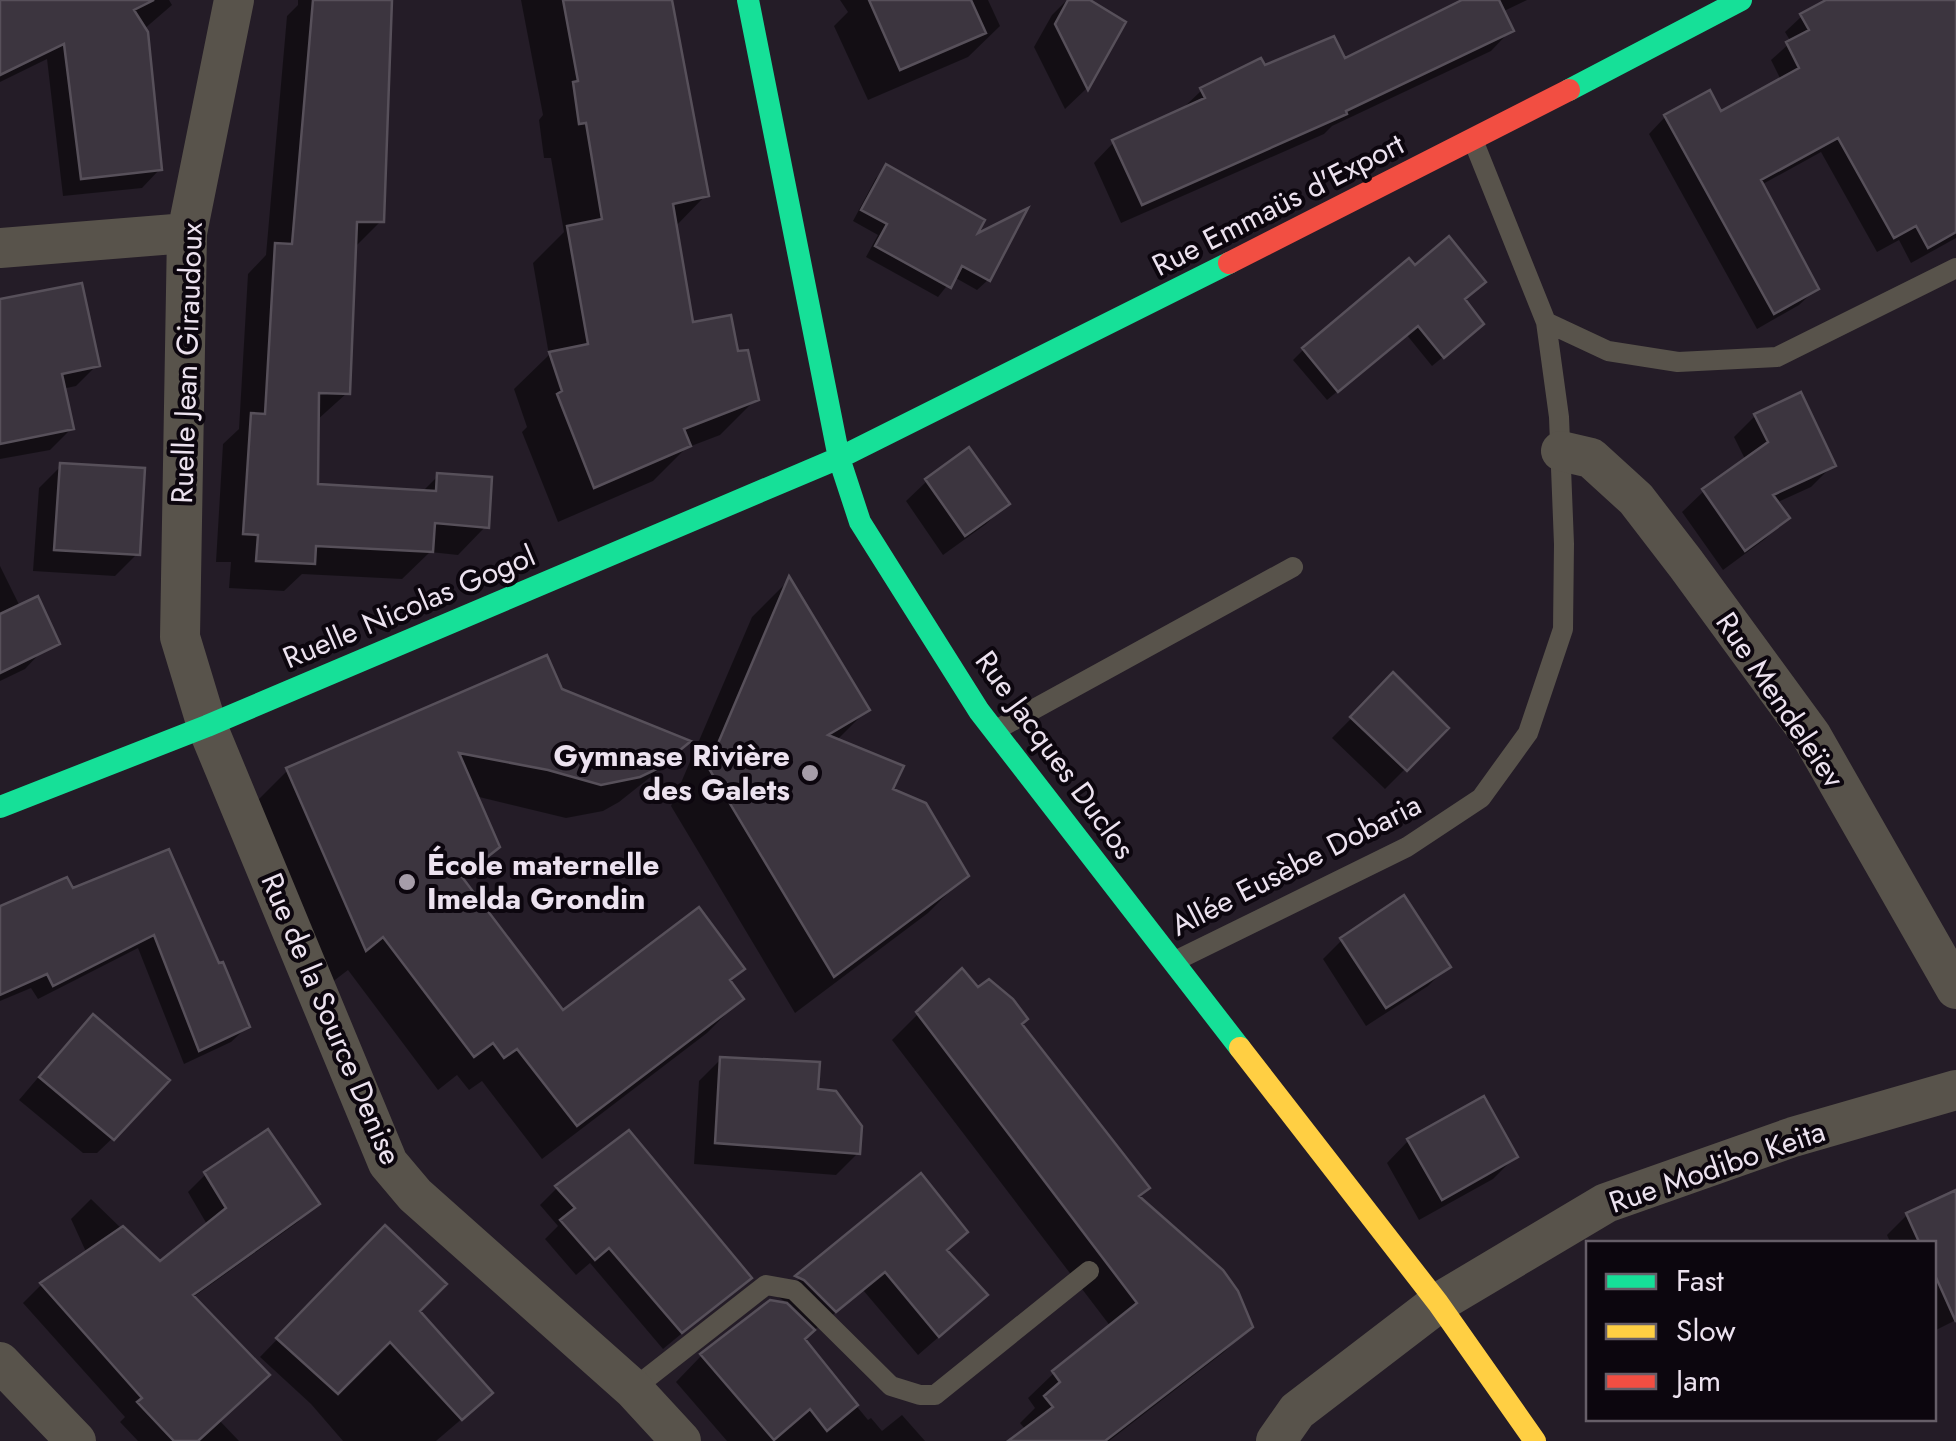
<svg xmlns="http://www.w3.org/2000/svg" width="1956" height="1441" viewBox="0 0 1956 1441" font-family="Jost,sans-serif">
<rect width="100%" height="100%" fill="#241c27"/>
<path fill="#0007" d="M19,0H169L172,5L143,30L160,169L142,188L63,196L47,59L0,82V9Z
M298,0H390L381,221L353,249L347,393L316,421V486L422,492L438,476L486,526L458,555L430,552L402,579L302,574L284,591L229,588L231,562H216L223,444L239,429L248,274L266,255L287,16L298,5Z
M521,0H670L706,195L674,228L691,325L736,354L756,399L720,435L686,448L653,481L558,522L522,432L527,427L514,389L549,355L533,263L564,232L551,158H544L539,120L543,115Z
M840,0H988L1000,26L968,57L868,100L834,26L848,12Z
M1067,0H1085L1123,22L1086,89L1065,109L1034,47L1052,15Z
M1468,0H1527L1502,12L1511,30L1491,51L1332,126L1324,134L1121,223L1094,163L1114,142L1181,110L1202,90L1264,68L1343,61Z
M1833,0H1956V238L1911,263L1899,240L1877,252L1821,152L1761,185L1816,289L1799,305L1757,329L1649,134L1665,117L1720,114L1781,80L1771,60L1791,42L1785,32L1802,16Z
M887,167L973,238L1023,214L988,280L977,290L954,277L938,297L866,257L878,235L853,221L876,178Z
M0,298L1,302L97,365L76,386L62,389L71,429L50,450L0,459Z
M1462,300L1471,334L1432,366L1406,334L1327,400L1293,360L1304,349Z
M1755,416L1833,465L1811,487L1776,503L1786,518L1765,539L1723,570L1682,512L1704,491L1746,461L1734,437Z
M61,466L137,554L115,576L33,571L39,488Z
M927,481L1007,504L986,524L943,555L906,501Z
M0,566L42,651L25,669L0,681Z
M789,580L867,710L836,741L966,875L928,913L795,1013L671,806L752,617Z
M1393,676L1446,728L1385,789L1332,738Z
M560,691L686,742L653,775L619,802L603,811L566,818L475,796L497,846L462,881L562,1014L742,969L728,982L741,999L707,1033L542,1159L482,1081L469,1090L457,1075L438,1090L348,970L331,983L253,805L288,770Z
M168,852L247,1027L231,1042L184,1064L138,948L38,999L31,988L0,1001V909L72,891Z
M1342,940L1447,967L1428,986L1366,1026L1323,959Z
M977,990L1019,1024L1147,1188L1137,1198L1250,1326L1224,1352L1109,1441H1012L1026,1430L1020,1423L1035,1408L1028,1398L1054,1373L1111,1327L892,1040L918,1014Z
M71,1039L120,1131L97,1153H83L19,1100Z
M721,1059L816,1091L858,1153L836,1175L694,1164L699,1081Z
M1408,1141L1515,1157L1493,1179L1419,1220L1387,1163Z
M206,1174L316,1203L298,1222L192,1298L219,1420L239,1441H138L120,1422L125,1417L23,1303L41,1285L87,1254L71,1219L91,1199L159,1265L208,1226L188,1192Z
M921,1177L964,1315L918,1355L863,1290L802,1340L868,1420L871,1418L882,1431L902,1415L925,1441H727L676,1382L701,1356L770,1302L793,1306L778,1297Z
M557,1188L749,1278L663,1349L590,1263L576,1275L545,1239L558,1226L540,1205Z
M1956,1195V1320L1934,1331V1244H1891L1887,1235L1907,1215Z
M385,1228L417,1311L471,1411L436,1441H343L311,1404L260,1357Z"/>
<path fill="#3c353f" stroke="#57505a" stroke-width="2.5" d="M0,0H154L134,10L148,32L162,170L81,179L64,44L0,75Z
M313,0H392L384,222H357L350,394L319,393L318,484L436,491L437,473L492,477L489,528L435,523L433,552L316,546L315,564L256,561L258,535L243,534L251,413L265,414L275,243L292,244Z
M563,0H672L709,196L673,204L693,322L731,315L738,351L748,350L759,400L684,429L691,446L594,488L557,394L562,391L549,352L588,344L567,226L602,219L586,123L579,124L573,82L578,81Z
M869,0H971L986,33L900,70Z
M1068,0H1090L1126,22L1088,90L1055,24Z
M1462,0H1499L1514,31L1346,111L1347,114L1142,205L1112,140L1205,98L1200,88L1261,58L1265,65L1334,36L1345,58Z
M1826,0H1956V232L1928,248L1916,226L1894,238L1838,138L1761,180L1819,289L1774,314L1664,115L1710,90L1721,111L1799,68L1786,42L1809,30L1800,14Z
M886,164L985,220L978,233L1028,208L990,281L962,266L951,288L875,246L887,224L861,210Z
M1449,236L1486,282L1465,299L1484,324L1444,358L1418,326L1338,392L1302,348L1409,258L1415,265Z
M82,283L100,366L62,374L74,429L0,444V299Z
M1801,392L1836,466L1773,495L1790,518L1745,551L1702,489L1768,442L1754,414Z
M969,447L1010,504L965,536L925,479Z
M60,463L145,468L140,555L54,550Z
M789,576L870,710L828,735L904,766L893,789L926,803L969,876L834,977L708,767Z
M38,596L60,644L0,673V614Z
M547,655L562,689L691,741L657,769L640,777L601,785L548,770L459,753L500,847L462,877L563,1010L699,907L745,969L730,980L744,999L577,1126L517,1049L504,1058L493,1043L474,1057L383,937L366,951L286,768Z
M1393,672L1449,728L1407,771L1350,717Z
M169,849L219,963L223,962L250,1027L199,1051L154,935L53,986L47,974L0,995V906L67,877L73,888Z
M1404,895L1451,967L1386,1008L1340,938Z
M962,968L978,987L989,979L1013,999L1028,1019L1022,1024L1150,1188L1139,1196L1223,1270L1238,1291L1253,1327L1105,1441H1008L1053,1407L1044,1396L1060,1382L1052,1371L1137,1303L916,1012Z
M93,1014L170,1080L114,1140L39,1077Z
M720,1057L820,1062L818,1089L836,1091L862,1126L860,1154L715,1143Z
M1484,1096L1518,1157L1442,1200L1407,1139Z
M268,1129L320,1204L193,1295L270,1375L198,1441H174L137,1402L142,1398L40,1283L123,1226L160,1261L226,1208L204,1172Z
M629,1130L752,1278L682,1333L609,1248L595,1260L560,1220L575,1208L555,1186Z
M921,1173L968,1232L947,1250L988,1295L939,1337L885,1272L836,1312L804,1280L795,1276Z
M1956,1190V1322L1934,1273V1244H1920L1906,1213Z
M385,1225L447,1284L420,1311L493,1393L462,1420L390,1342L338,1394L276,1338Z
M770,1300L787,1303L815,1330L805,1339L858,1405L827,1431L810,1409L774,1440L700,1354Z"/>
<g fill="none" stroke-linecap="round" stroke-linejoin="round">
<path stroke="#58534b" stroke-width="20" d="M1546,322L1608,351L1678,362L1777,357L1956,268
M996,730L1293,567
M1175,961L1407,847L1481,798L1528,733L1563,629L1564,544L1559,417L1546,322L1475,145
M633,1389L766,1285L794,1290L891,1386L920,1395H935L1089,1271"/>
<path stroke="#58534b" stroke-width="40" d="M234,0L187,233L180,637L207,726L388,1163L415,1195L633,1389L681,1441
M0,248L187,233
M1561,451L1591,458L1636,499L1686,564L1811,735L1956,989
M0,1362L76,1441
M1276,1441L1297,1411L1438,1303L1606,1203L1793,1137L1956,1090"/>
<path stroke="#16e098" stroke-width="22" d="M748,0L839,458L860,522L979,711L1240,1048
M1569,90L1741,0
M0,807L207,726L839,458L1229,263"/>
<path stroke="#ffcf43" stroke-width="22" d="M1240,1048L1438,1303L1535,1441"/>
<path stroke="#f24e42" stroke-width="22" d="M1229,263L1569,90"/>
</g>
<g fill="#a69da9" stroke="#0c060e" stroke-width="4">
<circle cx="810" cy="773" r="10"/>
<circle cx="407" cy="882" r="10"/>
</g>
<g text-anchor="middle" stroke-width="8" stroke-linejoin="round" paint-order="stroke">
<g font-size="30" fill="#ece2ef" stroke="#0c060e">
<text transform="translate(1278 205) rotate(-27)" y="10">Rue Emmaüs d'Export</text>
<text transform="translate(187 363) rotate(-88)" y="10">Ruelle Jean Giraudoux</text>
<text transform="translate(409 607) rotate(-23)" y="10">Ruelle Nicolas Gogol</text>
<text transform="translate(1780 700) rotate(56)" y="10">Rue Mendeleïev</text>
<text transform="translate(1055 755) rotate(54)" y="10">Rue Jacques Duclos</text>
<text transform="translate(1296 865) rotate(-27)" y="10">Allée Eusèbe Dobaria</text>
<text transform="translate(331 1019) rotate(67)" y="10">Rue de la Source Denise</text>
<text transform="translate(1717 1167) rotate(-19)" y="10">Rue Modibo Keita</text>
</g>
<g font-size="30" font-weight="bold" fill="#ece2ef" stroke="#0c060e" text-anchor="end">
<text x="790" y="766">Gymnase Rivière<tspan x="790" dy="34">des Galets</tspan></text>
<text x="427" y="875" text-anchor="start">École maternelle<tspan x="427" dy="34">Imelda Grondin</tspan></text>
</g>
</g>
<rect x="1586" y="1241" width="350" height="180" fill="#0c060e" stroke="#665e68" stroke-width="2.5"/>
<rect x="1606" y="1274" width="50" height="15" fill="#16e098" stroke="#665e68" stroke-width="2.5"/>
<text x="1676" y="1291" font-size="30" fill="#ece2ef">Fast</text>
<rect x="1606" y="1324" width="50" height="15" fill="#ffcf43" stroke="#665e68" stroke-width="2.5"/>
<text x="1676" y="1341" font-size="30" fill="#ece2ef">Slow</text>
<rect x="1606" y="1374" width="50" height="15" fill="#f24e42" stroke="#665e68" stroke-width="2.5"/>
<text x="1676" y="1391" font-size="30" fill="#ece2ef">Jam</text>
</svg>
